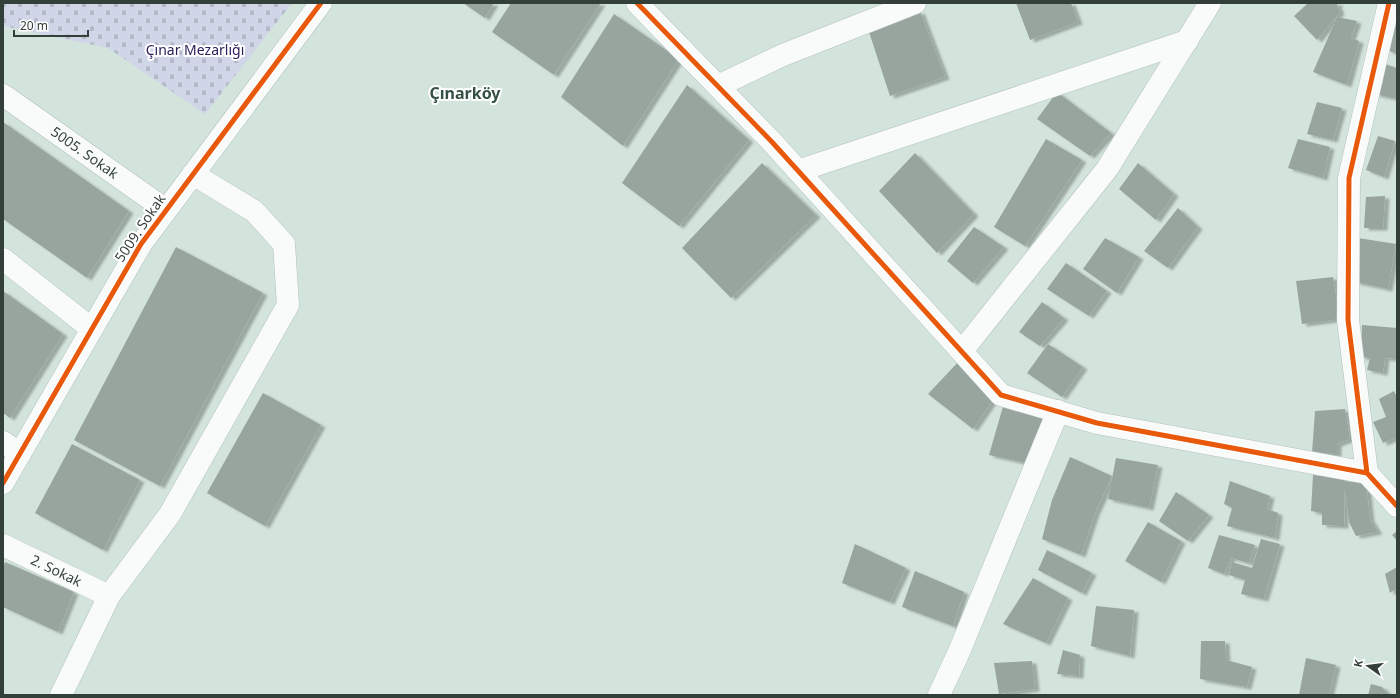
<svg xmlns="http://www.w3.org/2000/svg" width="1400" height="698" viewBox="0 0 1400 698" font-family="'Noto Sans',sans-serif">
<defs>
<pattern id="cemetery-stones" width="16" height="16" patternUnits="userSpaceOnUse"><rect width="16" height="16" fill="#d0d6e8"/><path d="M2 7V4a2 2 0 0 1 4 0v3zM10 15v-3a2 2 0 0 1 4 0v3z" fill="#b3b9c8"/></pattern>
<filter id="shadow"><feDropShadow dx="4.5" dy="2.5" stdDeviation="1" flood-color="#0004"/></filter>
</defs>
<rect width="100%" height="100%" fill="#d3e4dc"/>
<path fill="url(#cemetery-stones)" d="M3,3H292L205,114L108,48L3,26Z"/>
<path fill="#98a59e" filter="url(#shadow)" d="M463,3H494L485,18Z
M511,3H601L554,75L492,32Z
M1016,3H1071L1078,22L1030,40Z
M1308,3H1339L1337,5L1340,12L1317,40L1294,16Z
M920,11L945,77L890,96L869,32Z
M614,14L679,59L623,146L561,97Z
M1337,17L1357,21L1351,38L1359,41L1347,85L1313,72Z
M1397,22V54L1387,50Z
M1382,63L1397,68V99L1375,94Z
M687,85L749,140L679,226L622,183Z
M1057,92L1111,133L1090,156L1037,119Z
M1317,102L1342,108L1333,140L1307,134Z
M3,122L129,211L87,278L3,219Z
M1378,136L1395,141L1384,177L1366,170Z
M1046,139L1082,160L1025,246L994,227Z
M1298,139L1330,147L1323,178L1288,168Z
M915,153L974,214L937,253L879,191Z
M762,163L816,215L731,298L682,248Z
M1138,163L1174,194L1156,220L1119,189Z
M1385,196L1383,228H1364L1366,197Z
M1178,208L1198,227L1168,268L1144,251Z
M974,227L1004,247L973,283L947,261Z
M1105,238L1139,257L1117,293L1083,269Z
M1358,238L1396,244L1388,289L1355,282Z
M176,247L263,293L160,486L74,440Z
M1066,263L1107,291L1089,316L1047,289Z
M1333,277L1340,319L1302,324L1296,281Z
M3,291L63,334L10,418L3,413Z
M1042,302L1064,318L1040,346L1019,332Z
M1362,325L1397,328V359L1385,358L1383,373L1367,370L1370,358L1361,357Z
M1048,344L1083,367L1062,397L1027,373Z
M960,360L995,397L973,429L928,394Z
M1394,391L1397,397V437L1383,443L1373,422L1386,417L1379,399Z
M263,393L321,425L265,526L207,493Z
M1004,403L1045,414L1030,464L989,455Z
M1345,409L1350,439L1337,444V454L1312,453L1315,411Z
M72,444L140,480L103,550L35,513Z
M1070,457L1112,476L1095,513L1081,555L1042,539L1052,500Z
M1116,458L1158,465L1149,508L1108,499Z
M1313,475L1345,478L1344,526L1322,525V513L1311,511Z
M1230,481L1270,496L1267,509L1278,513L1275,538L1227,526L1232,508L1224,504Z
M1344,482H1366L1370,519L1378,532L1356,536L1349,522Z
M1176,492L1209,515L1188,541L1159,521Z
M1148,522L1181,541L1161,582L1125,561Z
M1397,531V541L1392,535Z
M1219,535L1255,545L1249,563L1231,558L1224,574L1208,568Z
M1261,539L1280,544L1264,599L1241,594L1245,580L1229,575L1232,562L1252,568Z
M855,544L906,568L890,602L842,583Z
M1047,550L1092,573L1082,593L1038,570Z
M5,562L74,592L58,632L3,607V568Z
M1397,567V588L1390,593L1385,574Z
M915,571L964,592L953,626L902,607Z
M1033,578L1068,598L1046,643L1003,624Z
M1096,606L1134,610L1130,656L1091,646Z
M1201,641H1225L1226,660L1252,667L1247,687L1200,679Z
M1063,650L1080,655L1079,676L1057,674Z
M1306,658L1336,665L1329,695H1299Z
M1032,661L1035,689L999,694L994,663Z
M1371,684L1382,687L1389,695H1368Z"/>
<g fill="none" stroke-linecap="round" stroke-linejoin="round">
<g stroke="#b3c1ba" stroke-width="23">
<g id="minor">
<path d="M637,3L772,142L1001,395L1097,423L1367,473"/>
<path d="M1389,3L1349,178L1348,320L1367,473L1397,506"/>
<path d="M718,86L783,55L915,3"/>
<path id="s1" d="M3,95L166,210"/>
<path d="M798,171L1187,41"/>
<path d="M3,259L92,329"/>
<path d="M962,351L1107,169L1210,3"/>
<path d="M3,442L20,454"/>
<path d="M3,483L141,244L321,3"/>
<path id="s2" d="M3,545L109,596"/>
<path d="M61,695L109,596L170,514L288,305L284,244L254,211L193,174"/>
<path d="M939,695L959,652L1058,411"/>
</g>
</g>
<use href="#minor" stroke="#f8fbfa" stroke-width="22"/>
<g stroke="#fff" stroke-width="8">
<path id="cycleway" d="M637,3L772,142L1001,395L1097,423L1367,473
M1389,3L1349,178L1348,320L1367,473L1397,506
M3,483L141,244L321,3"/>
</g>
<use href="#cycleway" stroke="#e8590c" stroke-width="5"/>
</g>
<g text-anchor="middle" stroke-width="4" stroke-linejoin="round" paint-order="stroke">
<g font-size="14" fill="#2e205b" stroke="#fff">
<text x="195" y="55">Çınar Mezarlığı</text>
</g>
<g font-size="14" fill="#33403a" stroke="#fff">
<text dy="5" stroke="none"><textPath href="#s1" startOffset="100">5005. Sokak</textPath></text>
<text transform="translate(140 228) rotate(-56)" y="5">5009. Sokak</text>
<text dy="5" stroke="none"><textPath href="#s2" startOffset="59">2. Sokak</textPath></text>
</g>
<g font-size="16" font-weight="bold" fill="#355144" stroke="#fff">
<text x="465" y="99">Çınarköy</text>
</g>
</g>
<rect width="1400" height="698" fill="none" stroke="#33403a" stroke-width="8"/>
<g transform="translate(1368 666) rotate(284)" stroke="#ffffff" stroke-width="3" paint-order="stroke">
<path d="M0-3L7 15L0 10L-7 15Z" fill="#33403a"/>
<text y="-6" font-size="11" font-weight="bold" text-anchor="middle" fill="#33403a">K</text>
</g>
<path d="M14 30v6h74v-6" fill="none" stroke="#33403a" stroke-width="2"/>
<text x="20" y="30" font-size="12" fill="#33403a" stroke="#ffffff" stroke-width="3" paint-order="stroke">20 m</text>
</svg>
